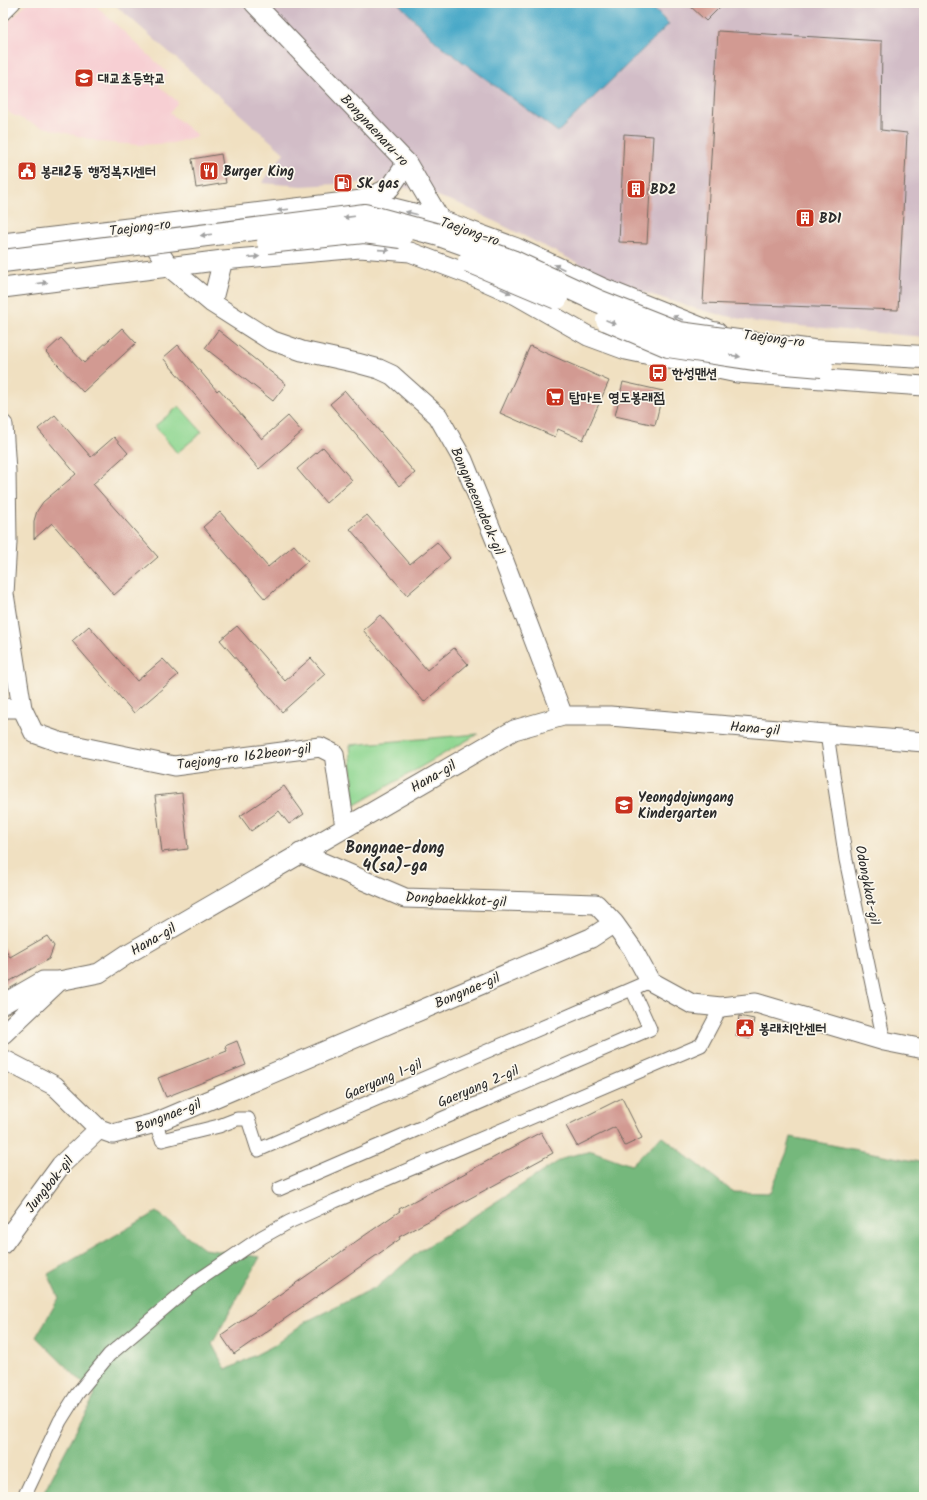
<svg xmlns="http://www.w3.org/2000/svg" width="927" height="1500" viewBox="0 0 927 1500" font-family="Kalam,'Poor Story',sans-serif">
<rect width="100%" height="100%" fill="#fbf7ec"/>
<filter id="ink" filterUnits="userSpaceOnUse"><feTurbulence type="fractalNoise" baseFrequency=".025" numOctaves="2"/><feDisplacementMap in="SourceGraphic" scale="8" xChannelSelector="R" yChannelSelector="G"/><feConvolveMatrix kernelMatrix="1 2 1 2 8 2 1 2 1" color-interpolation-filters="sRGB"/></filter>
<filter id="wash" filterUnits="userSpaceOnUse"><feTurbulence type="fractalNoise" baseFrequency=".012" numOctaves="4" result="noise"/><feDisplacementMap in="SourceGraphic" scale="16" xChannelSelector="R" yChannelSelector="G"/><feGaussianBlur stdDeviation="0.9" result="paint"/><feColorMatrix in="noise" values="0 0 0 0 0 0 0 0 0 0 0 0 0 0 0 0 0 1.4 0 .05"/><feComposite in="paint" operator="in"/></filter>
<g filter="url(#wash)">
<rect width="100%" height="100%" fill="#f0e0c1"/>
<path fill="#f7cfd3" d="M27,3H93L168,73L159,86L178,102L170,113L198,136L173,143L139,145L100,142L36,125L11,114L3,106V27Z"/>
<path fill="#d2bdc7" d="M113,3H398L437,43L669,23L648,3H924V337L755,322L704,311L626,287L460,204L423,191L372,182L302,186L262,183L284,153Z"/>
<path fill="#90d792" stroke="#5e815e" d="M179,406L202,432L177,453L155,426Z
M478,734L355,805L350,745Z"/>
<path fill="#74b87c" stroke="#507254" d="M662,1136L733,1192L770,1193L787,1152L791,1137L924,1163V1497H41L95,1395L36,1337L59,1298L48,1274L156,1212L204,1249L260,1257L212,1344L226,1370L273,1346L305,1322L378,1286L417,1253L565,1157L592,1151L631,1165Z"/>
<path fill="#49a9c8" stroke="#3a6a7a" d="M398,3H648L669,24L558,132L437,43Z"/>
<g id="blocks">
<path fill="#d29a92" d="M687,3H724L706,21Z
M718,31L882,41L881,130L907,133L898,310L703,303Z
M624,134L653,136L647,243L619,242Z
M221,154L226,183L196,188L192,159Z
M122,328L136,343L83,392L46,352L61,338L84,363Z
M218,330L286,384L273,401L205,348Z
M178,345L217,391L219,389L262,439L288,416L302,432L259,469L163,358Z
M530,346L609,381L583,440L558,429L555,437L500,413Z
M623,382L663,391L655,425L615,416Z
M345,391L415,473L399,486L330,404Z
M55,415L91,457L114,437L128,453L93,484L158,557L114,595L52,523L34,539V521L37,511L43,502L76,474L38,429Z
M323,447L352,480L326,503L297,469Z
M220,512L268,567L294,545L308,561L265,599L203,527Z
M367,515L410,564L437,542L450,558L407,595L350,529Z
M380,615L427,670L454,648L468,664L424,702L363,630Z
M89,626L137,681L163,659L178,675L134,713L72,641Z
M237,626L285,681L311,658L325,674L282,712L220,640Z
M284,786L304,814L289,824L279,811L251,831L240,816Z
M182,793L188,849L162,852L155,796Z
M47,936L54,946L49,959L3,985V947L10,957Z
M739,1016L754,1019L750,1039L736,1036Z
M237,1041L246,1065L166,1097L158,1078L227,1051L225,1046Z
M622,1098L642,1138L625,1146L615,1127L577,1146L566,1126Z
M541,1132L553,1153L399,1237L400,1239L234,1354L221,1335L400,1211L399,1209Z"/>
</g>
</g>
<g filter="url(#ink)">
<use href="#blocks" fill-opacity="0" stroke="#706a60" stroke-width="1"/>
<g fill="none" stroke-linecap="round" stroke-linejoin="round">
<g stroke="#706a60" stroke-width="15">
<path id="street" d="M3,14L14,3
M827,734L846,860L884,1041
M155,1123L162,1140L219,1126L237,1119H248L258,1150L650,981
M279,1189L650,1029L632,989
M24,1497L60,1421L77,1394L109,1355L194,1283L262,1237L289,1222L335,1201L701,1045L721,1007"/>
</g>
<g stroke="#706a60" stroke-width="21">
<path id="secondary" d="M254,3L407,163L444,226
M362,200L390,188L407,163
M145,231L169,267L212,303L270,340L302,351L357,363L379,369L392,375L438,416L463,460L502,556L563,716
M3,243L362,200L441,220L517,248L603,288L711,331L717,332
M3,288L223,260L360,248L410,252L471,275L516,295L588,336L626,350L737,373L924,386
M212,303L223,260
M3,425L6,471L7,542L4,594L22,708L34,733L59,742L174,766L320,747L334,754L345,827
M3,708H22
M300,853L405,898L596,904L614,923
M3,1004L43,981H58
M3,1034L59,981L99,973L129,953L514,730L563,716H610L924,742
M3,1059L55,1086L99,1129L113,1134L155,1123L591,938L614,923L632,948L650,981L692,1004L721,1007L756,1003L884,1041L924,1049
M3,1244L61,1165L99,1129"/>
</g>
<use href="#street" stroke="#fff" stroke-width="13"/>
<use href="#secondary" stroke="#fff" stroke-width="19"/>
<g stroke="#706a60" stroke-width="24" stroke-linecap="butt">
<path id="highway-bridge" d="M268,242L364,232L401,237
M3,261L365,215L439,235L512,261L598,301L679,333L813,351L924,357
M469,261L557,298
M607,320L668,346L774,362L822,366"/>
</g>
<use href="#highway-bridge" stroke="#fff" stroke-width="22"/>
</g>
<defs><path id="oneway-solid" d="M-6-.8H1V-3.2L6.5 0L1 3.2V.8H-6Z"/></defs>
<g fill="#a0a0a0">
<use href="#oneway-solid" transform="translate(283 210) rotate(173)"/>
<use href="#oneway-solid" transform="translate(411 213) rotate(-166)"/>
<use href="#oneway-solid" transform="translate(349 217) rotate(173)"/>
<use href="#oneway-solid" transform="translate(206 235) rotate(173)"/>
<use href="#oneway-solid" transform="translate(384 250) rotate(4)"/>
<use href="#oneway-solid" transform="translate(254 257) rotate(-5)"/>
<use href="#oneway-solid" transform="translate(559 267) rotate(-155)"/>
<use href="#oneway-solid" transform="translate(42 283) rotate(-7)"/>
<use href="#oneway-solid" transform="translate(506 291) rotate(24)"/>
<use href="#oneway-solid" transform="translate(678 318) rotate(-158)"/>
<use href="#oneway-solid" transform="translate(611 322) rotate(23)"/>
<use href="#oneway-solid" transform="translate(735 356) rotate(9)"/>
</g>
</g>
<defs>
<g id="school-square" transform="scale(1)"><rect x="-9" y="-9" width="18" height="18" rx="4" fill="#c8321e" stroke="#fbf7ec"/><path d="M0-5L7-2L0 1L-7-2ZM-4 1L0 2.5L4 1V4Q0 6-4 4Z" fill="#fff"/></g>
<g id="civic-square" transform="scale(1)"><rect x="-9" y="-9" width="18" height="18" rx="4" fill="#c8321e" stroke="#fbf7ec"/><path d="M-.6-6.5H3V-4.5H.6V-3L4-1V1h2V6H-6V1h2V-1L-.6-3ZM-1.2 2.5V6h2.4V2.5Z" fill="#fff"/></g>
<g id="restaurant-square" transform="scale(1)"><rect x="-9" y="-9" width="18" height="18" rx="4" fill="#c8321e" stroke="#fbf7ec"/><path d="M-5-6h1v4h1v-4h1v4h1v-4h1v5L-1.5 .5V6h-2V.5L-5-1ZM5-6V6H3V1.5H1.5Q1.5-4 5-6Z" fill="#fff"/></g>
<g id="fuel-square" transform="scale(1)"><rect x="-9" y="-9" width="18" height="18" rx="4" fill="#c8321e" stroke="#fbf7ec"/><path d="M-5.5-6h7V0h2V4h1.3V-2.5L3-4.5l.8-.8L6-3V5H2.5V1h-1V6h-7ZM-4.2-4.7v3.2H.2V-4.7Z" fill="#fff"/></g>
<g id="building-square" transform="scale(1)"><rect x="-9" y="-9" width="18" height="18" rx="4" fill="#c8321e" stroke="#fbf7ec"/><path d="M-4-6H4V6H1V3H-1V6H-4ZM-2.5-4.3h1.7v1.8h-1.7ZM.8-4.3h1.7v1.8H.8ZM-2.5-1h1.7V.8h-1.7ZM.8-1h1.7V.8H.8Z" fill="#fff"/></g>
<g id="bus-square" transform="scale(1)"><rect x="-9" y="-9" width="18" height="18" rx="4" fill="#c8321e" stroke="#fbf7ec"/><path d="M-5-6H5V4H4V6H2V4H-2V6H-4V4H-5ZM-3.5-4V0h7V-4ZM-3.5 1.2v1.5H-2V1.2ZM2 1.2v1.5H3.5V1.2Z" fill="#fff"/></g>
<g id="supermarket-square" transform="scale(1)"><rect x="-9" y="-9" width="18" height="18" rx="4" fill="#c8321e" stroke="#fbf7ec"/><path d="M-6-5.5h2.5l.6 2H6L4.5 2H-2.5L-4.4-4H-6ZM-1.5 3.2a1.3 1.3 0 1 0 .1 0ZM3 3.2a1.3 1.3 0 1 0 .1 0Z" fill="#fff"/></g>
</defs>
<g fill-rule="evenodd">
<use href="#school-square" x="84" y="78"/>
<use href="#civic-square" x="27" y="171"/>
<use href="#restaurant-square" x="209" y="171"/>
<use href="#fuel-square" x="343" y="183"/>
<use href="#building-square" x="636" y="189"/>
<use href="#building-square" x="805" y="218"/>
<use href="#bus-square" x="658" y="373"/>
<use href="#supermarket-square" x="555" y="397"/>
<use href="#school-square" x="624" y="805"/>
<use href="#civic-square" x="745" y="1028"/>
</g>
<g text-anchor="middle" stroke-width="3.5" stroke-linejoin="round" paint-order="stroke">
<g font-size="14" font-weight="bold" fill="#2b2b2b" stroke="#fbf7ec" text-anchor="start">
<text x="98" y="83">대교초등학교</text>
<text x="41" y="176">봉래2동 행정복지센터</text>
<text x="223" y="176">Burger King</text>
<text x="357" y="188">SK gas</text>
<text x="650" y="194">BD2</text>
<text x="819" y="223">BD1</text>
<text x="672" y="378">한성맨션</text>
<text x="569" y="402">탑마트 영도봉래점</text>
<text x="638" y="802">Yeongdojungang<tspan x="638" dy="16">Kindergarten</tspan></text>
<text x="759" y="1033">봉래치안센터</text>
</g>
<g font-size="14" fill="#2b2b2b" stroke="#fbf7ec">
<text transform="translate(375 130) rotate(47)" y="5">Bongnaenaru-ro</text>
<text transform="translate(140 227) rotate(-7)" y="5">Taejong-ro</text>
<text transform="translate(470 231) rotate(19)" y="5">Taejong-ro</text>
<text transform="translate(774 338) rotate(7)" y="5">Taejong-ro</text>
<text transform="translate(478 501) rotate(67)" y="5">Bongnaeeondeok-gil</text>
<text transform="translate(755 728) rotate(5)" y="5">Hana-gil</text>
<text transform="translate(244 756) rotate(-7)" y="5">Taejong-ro 162beon-gil</text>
<text transform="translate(433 776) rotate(-30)" y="5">Hana-gil</text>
<text transform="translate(868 885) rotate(79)" y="5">Odongkkot-gil</text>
<text transform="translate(456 899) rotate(3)" y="5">Dongbaekkkot-gil</text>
<text transform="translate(153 939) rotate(-30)" y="5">Hana-gil</text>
<text transform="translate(467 990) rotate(-23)" y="5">Bongnae-gil</text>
<text transform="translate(383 1079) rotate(-23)" y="5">Gaeryang 1-gil</text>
<text transform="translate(478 1086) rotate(-23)" y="5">Gaeryang 2-gil</text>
<text transform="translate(168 1115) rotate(-21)" y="5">Bongnae-gil</text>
<text transform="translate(49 1184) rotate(-51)" y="5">Jungbok-gil</text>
</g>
<g font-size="16" font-weight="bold" fill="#2b2b2b" stroke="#fbf7ec">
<text x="395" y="853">Bongnae-dong<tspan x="395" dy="18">4(sa)-ga</tspan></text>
</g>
</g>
<rect width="927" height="1500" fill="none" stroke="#fbf7ec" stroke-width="16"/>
</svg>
